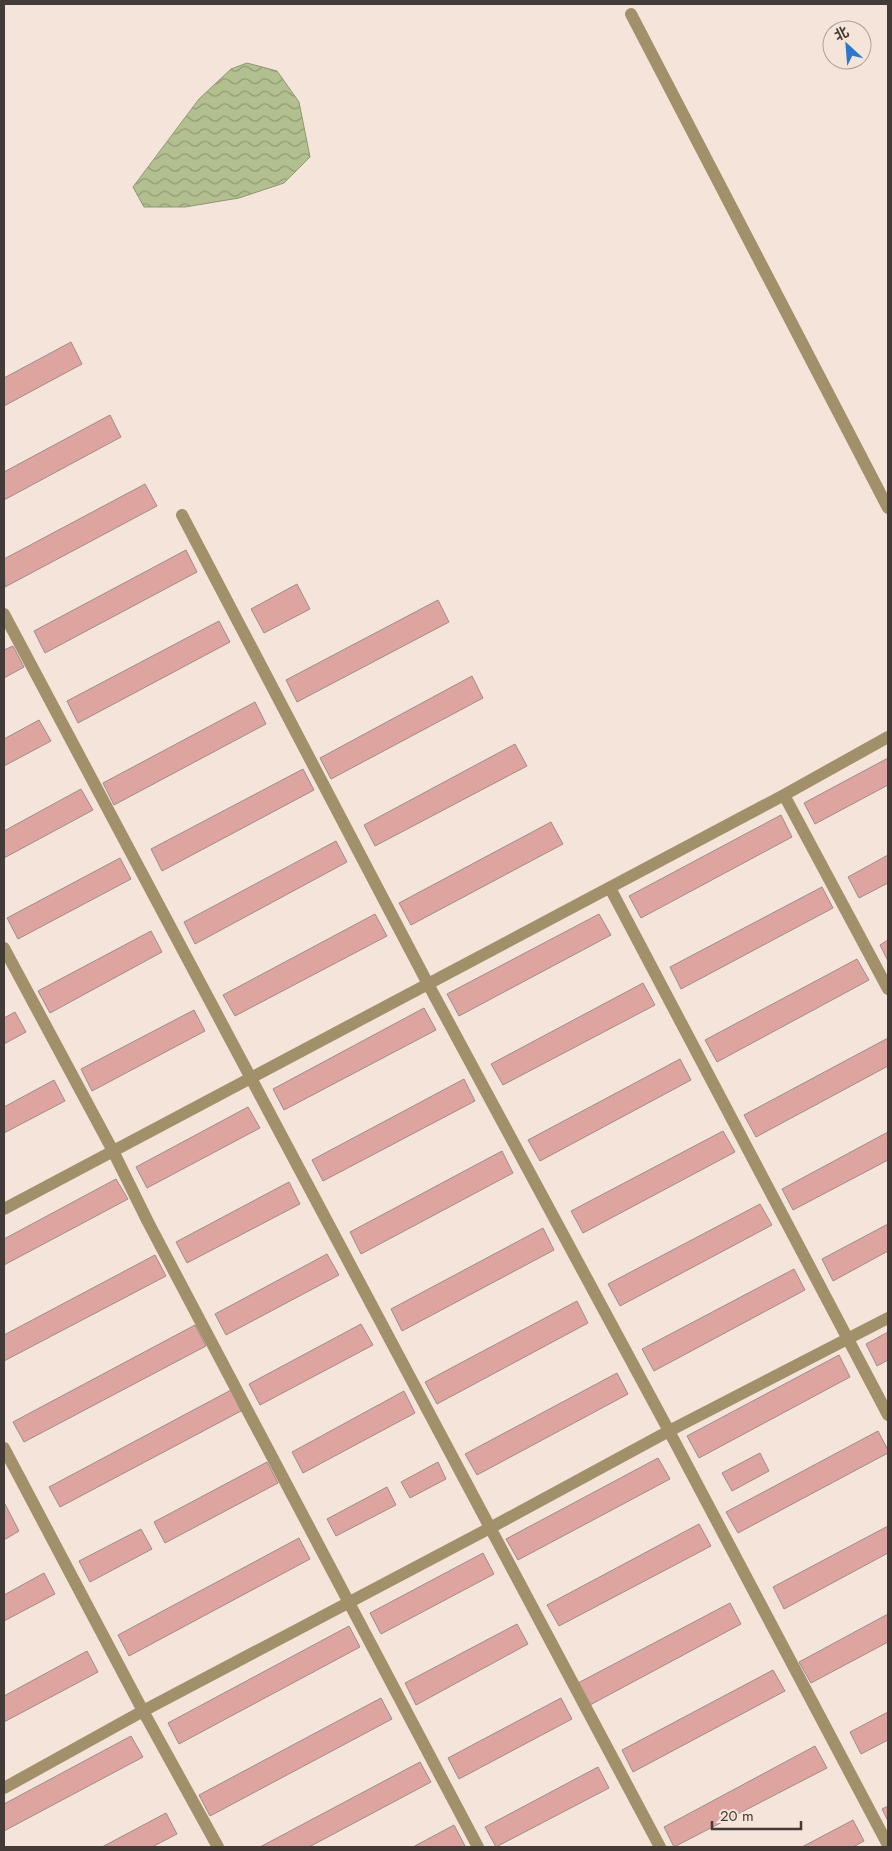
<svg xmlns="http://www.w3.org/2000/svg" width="892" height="1851" viewBox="0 0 892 1851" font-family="Jost,'Noto Sans SC',sans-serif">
<defs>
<pattern id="water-waves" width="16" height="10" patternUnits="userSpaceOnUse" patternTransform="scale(1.25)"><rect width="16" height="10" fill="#b2bf8e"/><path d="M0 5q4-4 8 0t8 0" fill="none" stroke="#929c75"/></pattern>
</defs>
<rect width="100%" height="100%" fill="#f5e4da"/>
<path fill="url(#water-waves)" stroke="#909774" d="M247,63L277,71L299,102L310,157L284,183L239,198L185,207H144L133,187L199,99L231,69Z"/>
<path fill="#dda4a0" stroke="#9f8c8b" d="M71,342L82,364L4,406V378Z
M110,415L121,437L4,500V472Z
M145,484L157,506L5,587L4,559Z
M186,550L197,572L45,653L34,631Z
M297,584L310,609L264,633L251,609Z
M438,600L449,622L297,702L286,680Z
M219,621L230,642L78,723L67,701Z
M13,646L24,667L4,678V650Z
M472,676L483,698L331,779L320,758Z
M255,702L266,724L114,805L103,783Z
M39,720L51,741L4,766V739Z
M515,744L527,766L375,846L364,825Z
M888,758V785L815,824L804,803Z
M303,769L314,790L162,871L151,849Z
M81,789L93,810L4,858V831Z
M781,815L792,837L641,918L629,896Z
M551,822L563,844L411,925L399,903Z
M336,841L347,862L195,944L184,922Z
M888,855V883L859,898L848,877Z
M120,858L131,879L18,939L7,918Z
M822,887L833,908L681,989L670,967Z
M375,914L387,936L235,1016L223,995Z
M599,914L611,935L459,1016L447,994Z
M151,931L162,952L50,1013L38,991Z
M888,940V961L880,945Z
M857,959L869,980L717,1062L705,1040Z
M643,983L655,1005L503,1085L491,1064Z
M424,1008L436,1030L284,1110L273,1089Z
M194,1010L205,1031L92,1091L81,1069Z
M15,1012L26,1032L4,1044V1018Z
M888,1038V1066L756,1137L744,1115Z
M680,1059L691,1080L540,1161L528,1140Z
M464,1079L475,1101L323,1181L312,1160Z
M54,1080L65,1101L4,1133V1107Z
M248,1107L260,1128L147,1188L136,1167Z
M723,1131L735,1152L583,1233L571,1211Z
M888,1132V1160L793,1210L782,1189Z
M502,1151L513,1173L361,1254L350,1232Z
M116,1179L128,1199L4,1265V1239Z
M289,1182L300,1204L187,1263L176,1242Z
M760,1204L772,1225L620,1306L608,1284Z
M888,1224V1251L833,1281L822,1259Z
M543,1228L554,1250L402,1331L391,1309Z
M327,1254L339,1275L226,1335L215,1314Z
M155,1255L166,1276L4,1361V1335Z
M794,1269L805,1290L654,1371L642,1349Z
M577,1301L588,1323L437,1404L425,1382Z
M361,1324L373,1345L260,1405L249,1384Z
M195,1325L206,1346L24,1442L13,1422Z
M888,1332V1360L877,1366L866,1344Z
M839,1355L850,1377L699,1458L687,1436Z
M617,1373L628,1394L477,1475L465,1454Z
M231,1390L241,1411L60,1507L49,1487Z
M404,1391L415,1413L303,1473L292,1452Z
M878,1431L888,1450V1453L738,1533L726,1512Z
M760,1453L769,1471L732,1491L722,1473Z
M658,1458L670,1479L518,1560L506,1539Z
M267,1462L278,1483L165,1543L154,1522Z
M438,1462L446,1479L410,1498L401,1482Z
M387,1487L396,1505L336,1536L327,1519Z
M5,1504L19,1531L4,1540V1505Z
M699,1524L711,1546L559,1626L547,1605Z
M888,1526V1553L784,1609L773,1587Z
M141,1529L152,1549L90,1582L79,1561Z
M299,1538L310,1559L129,1656L118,1635Z
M483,1553L494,1574L381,1634L370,1613Z
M44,1573L55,1594L4,1621V1595Z
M730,1603L741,1624L590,1705L578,1683Z
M888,1614V1642L811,1683L799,1662Z
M517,1624L528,1644L416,1705L405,1683Z
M349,1626L360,1647L179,1744L168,1723Z
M87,1651L98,1672L4,1722V1696Z
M773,1670L785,1691L633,1772L622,1750Z
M381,1698L392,1719L210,1816L199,1795Z
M561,1698L572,1719L459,1779L448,1758Z
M888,1712V1740L861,1754L850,1732Z
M131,1736L143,1757L4,1831V1804Z
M815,1746L827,1768L674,1847L664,1827Z
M420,1762L431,1782L309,1847H260Z
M598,1767L609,1788L496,1847L485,1827Z
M888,1806V1821L882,1809Z
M166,1813L177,1834L152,1847H102Z
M853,1820L864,1841L853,1847H802Z
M454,1825L465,1846L463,1847H413Z"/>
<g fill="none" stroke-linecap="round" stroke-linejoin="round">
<path stroke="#a19069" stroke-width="12" d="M631,14L888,508
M182,515L428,984L669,1431L888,1845
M4,614L660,1847
M784,795L888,989
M610,888L888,1415
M4,948L113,1151L148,1222L478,1847
M4,1209L784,795L888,737
M4,1448L143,1711L218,1847
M4,1788L143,1711L490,1528L669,1431L888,1318"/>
</g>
<rect width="892" height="1851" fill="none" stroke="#423b37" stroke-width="10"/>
<g transform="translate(847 45) rotate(334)"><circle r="24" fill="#f5e4da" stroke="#ada099"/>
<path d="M0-4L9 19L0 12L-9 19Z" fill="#2c77c7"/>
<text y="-8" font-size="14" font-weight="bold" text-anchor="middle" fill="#423b37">北</text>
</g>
<path d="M712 1821v8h89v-8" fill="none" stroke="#423b37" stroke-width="2.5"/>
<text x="720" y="1821" font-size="15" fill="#423b37" stroke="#f5e4da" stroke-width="4" paint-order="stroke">20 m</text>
</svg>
